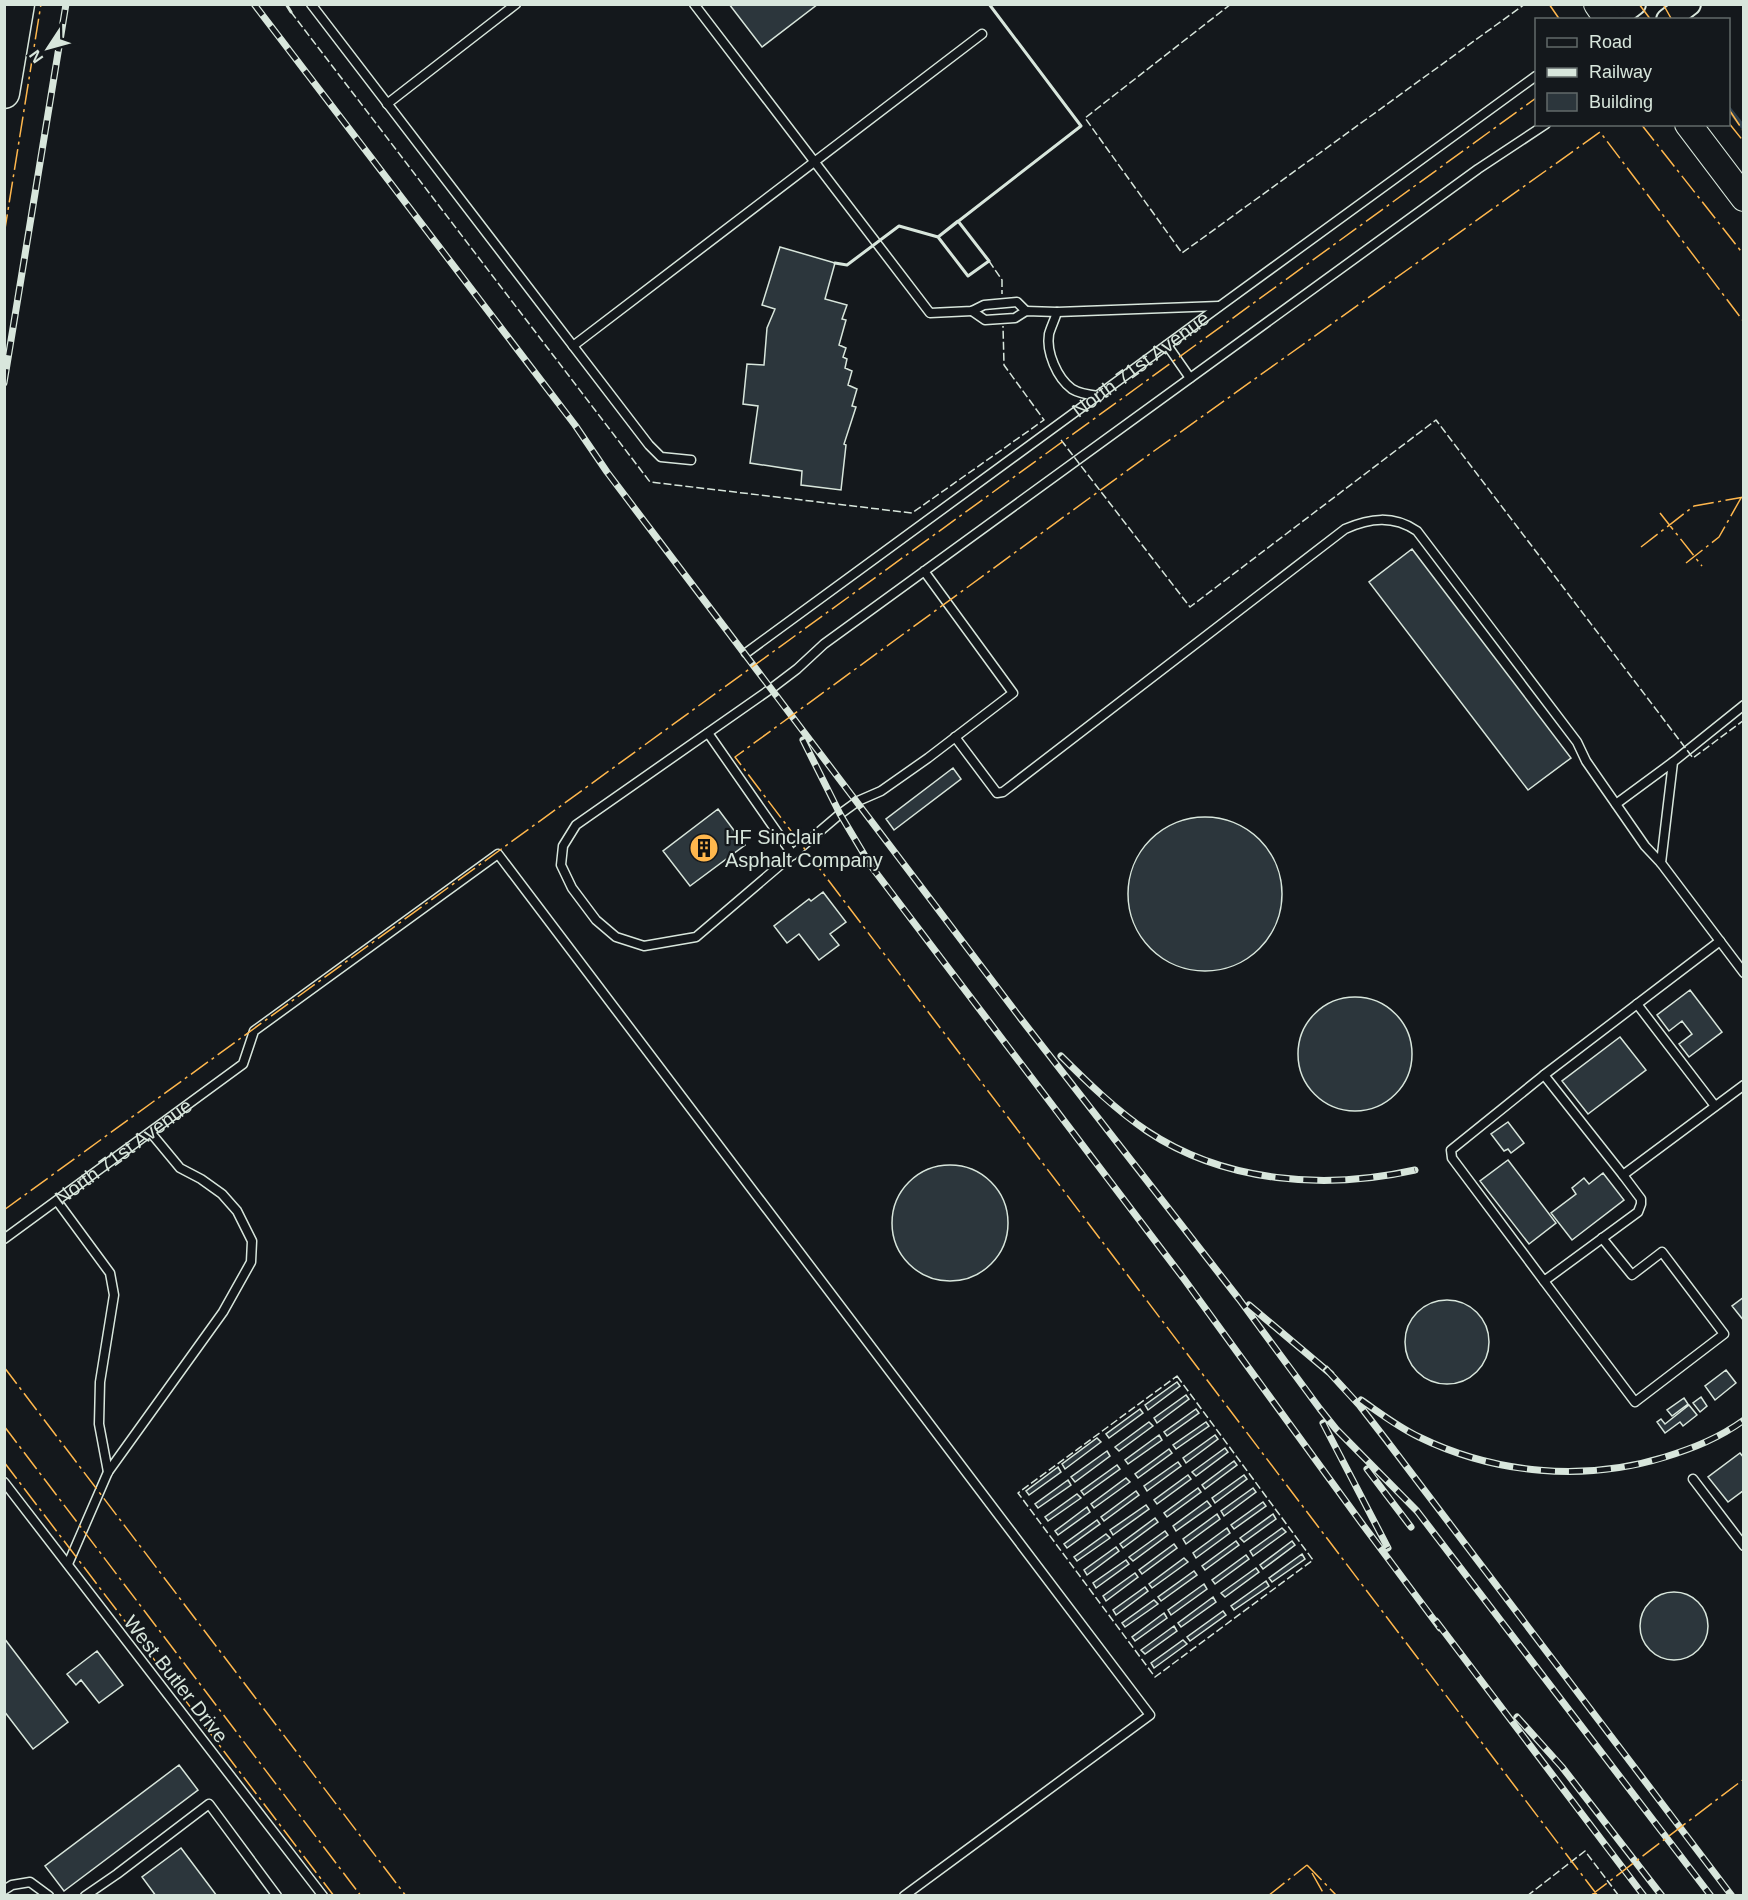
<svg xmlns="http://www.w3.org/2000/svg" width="1748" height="1900" viewBox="0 0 1748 1900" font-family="Helvetica,sans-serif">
<rect width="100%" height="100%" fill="#14181c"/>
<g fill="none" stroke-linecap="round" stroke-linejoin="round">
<path stroke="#2f3f4d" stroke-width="5" d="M1728,108L1744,128"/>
</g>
<path fill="#2c363c" stroke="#d8e6dc" stroke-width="1.5" d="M729,4H818L762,47Z
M780,247L835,263L825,299L847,305L842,319L846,320L839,345L846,348L843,357L847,359L845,368L852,371L848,385L857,389L852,406L856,407L844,444L846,445L841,490L801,485L802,471L750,463L758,406L743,404L747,364L764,365L767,328L775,309L762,305Z
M1412,549L1571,758L1528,790L1369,582Z
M953,768L961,779L894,830L886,819Z
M718,809L745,845L690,886L663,851Z
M1128 894a77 77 0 1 1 154 0a77 77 0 1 1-154 0Z
M823,892L846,922L830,934L839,945L819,960L799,934L787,943L774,926L809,899L811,901Z
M1690,990L1722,1032L1689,1057L1679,1044L1692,1034L1682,1021L1669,1031L1657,1015Z
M1298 1054a57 57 0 1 1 114 0a57 57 0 1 1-114 0Z
M1620,1037L1646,1070L1588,1114L1562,1081Z
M1508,1122L1524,1143L1511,1153L1508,1149L1504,1151L1491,1134Z
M1508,1160L1556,1223L1529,1244L1480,1181Z
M892 1223a58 58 0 1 1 116 0a58 58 0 1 1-116 0Z
M1603,1173L1624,1200L1572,1240L1551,1213L1576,1194L1572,1188L1584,1178L1589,1184Z
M1744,1297V1321L1732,1306Z
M1405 1342a42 42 0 1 1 84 0a42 42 0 1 1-84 0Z
M1726,1370L1736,1383L1715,1400L1705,1386Z
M1177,1382L1180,1386L1148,1410L1145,1405Z
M1186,1395L1189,1399L1157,1423L1154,1418Z
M1701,1397L1707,1406L1700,1412L1693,1403Z
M1684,1398L1688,1404L1672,1416L1667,1410Z
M1689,1405L1697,1415L1683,1426L1680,1422L1665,1433L1657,1422L1661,1419L1665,1424Z
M1140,1409L1143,1413L1109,1438L1106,1434Z
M1196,1409L1199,1413L1167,1436L1164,1432Z
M1149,1422L1153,1426L1119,1451L1115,1447Z
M1206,1422L1209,1426L1176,1449L1173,1445Z
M1159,1435L1162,1440L1128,1464L1125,1460Z
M1215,1435L1218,1439L1186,1463L1183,1458Z
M1097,1438L1101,1442L1065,1469L1062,1464Z
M1225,1448L1228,1452L1196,1476L1192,1472Z
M1169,1449L1172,1453L1138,1478L1135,1474Z
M1107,1451L1110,1456L1075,1482L1071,1477Z
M1740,1453L1744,1458V1490L1728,1502L1708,1477Z
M1234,1461L1237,1465L1205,1489L1202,1485Z
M1178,1462L1181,1466L1147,1491L1144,1486Z
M1117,1465L1120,1469L1084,1495L1081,1491Z
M1058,1467L1061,1472L1029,1495L1026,1491Z
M1188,1475L1191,1479L1157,1504L1154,1500Z
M1244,1475L1247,1479L1215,1503L1212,1498Z
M1126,1478L1130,1482L1094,1508L1091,1504Z
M1068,1480L1071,1485L1038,1508L1035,1504Z
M1198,1488L1201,1492L1167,1517L1164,1513Z
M1253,1488L1256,1492L1224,1516L1221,1511Z
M1136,1491L1139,1495L1104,1521L1101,1517Z
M1077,1494L1081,1498L1048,1521L1045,1517Z
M1207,1501L1211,1506L1176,1531L1173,1526Z
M1263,1502L1266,1506L1234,1529L1231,1525Z
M1146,1505L1149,1509L1113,1535L1110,1530Z
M1087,1507L1090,1512L1058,1535L1055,1531Z
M1217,1514L1220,1519L1186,1544L1183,1539Z
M1273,1514L1276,1519L1244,1542L1240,1538Z
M1155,1518L1158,1522L1123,1548L1120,1544Z
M1097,1520L1100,1524L1067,1548L1064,1544Z
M1227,1528L1230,1533L1196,1558L1193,1553Z
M1282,1528L1286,1532L1253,1556L1250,1551Z
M1165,1531L1168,1535L1133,1561L1129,1557Z
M1106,1534L1110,1538L1077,1561L1074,1557Z
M1236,1541L1239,1545L1205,1570L1202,1566Z
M1292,1541L1295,1545L1263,1569L1260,1565Z
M1174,1544L1177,1548L1142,1574L1139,1570Z
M1116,1547L1119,1551L1087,1575L1084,1570Z
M1302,1554L1305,1559L1272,1582L1269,1578Z
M1246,1555L1249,1559L1215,1584L1212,1580Z
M1184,1558L1188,1562L1152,1588L1149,1584Z
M1126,1560L1129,1564L1096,1588L1093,1583Z
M1256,1568L1259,1572L1225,1597L1221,1593Z
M1194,1571L1197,1575L1161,1601L1158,1597Z
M1135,1573L1138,1577L1106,1601L1103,1596Z
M1266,1581L1269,1586L1234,1610L1231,1606Z
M1204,1584L1207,1589L1171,1615L1168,1610Z
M1145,1587L1148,1591L1116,1615L1113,1610Z
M1640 1626a34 34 0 1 1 68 0a34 34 0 1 1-68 0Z
M1213,1597L1216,1602L1181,1627L1178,1623Z
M1154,1600L1158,1604L1125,1627L1122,1623Z
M1223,1611L1226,1615L1190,1641L1187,1637Z
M1164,1613L1167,1618L1135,1641L1132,1637Z
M1174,1626L1177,1631L1145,1654L1141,1650Z
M4,1638L68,1722L33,1749L4,1711Z
M1183,1640L1187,1644L1154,1668L1151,1663Z
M97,1651L123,1685L99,1703L81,1680L76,1685L67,1674Z
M179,1765L198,1790L64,1891L45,1866Z
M181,1848L217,1896H156L142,1877Z"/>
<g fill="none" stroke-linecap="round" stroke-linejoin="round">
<g stroke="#d8e6dc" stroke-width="11">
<g id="lane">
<path d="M311,4L649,445L661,457L691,460"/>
<path d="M694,4L930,313L972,311L984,305L1017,302L1026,311"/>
<path d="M387,104L516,4"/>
<path d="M972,311L985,320L1015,318L1026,311L1057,312L1219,306"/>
<path d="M1057,312C1055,319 1051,327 1049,334C1046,352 1057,378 1072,389C1080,394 1090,395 1099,396"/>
<path d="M1167,345L1190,378"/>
<path d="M573,346L982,34"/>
<path d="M924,571L1013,693L928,758L881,791L858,801L840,814L696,937L644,946L616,937L596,920L572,888L561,865L563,846L576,825L772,688L797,669L824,644L1478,169L1546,124"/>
<path id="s1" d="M746,653L1220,306L1536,76"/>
<path d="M1744,705L1673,762L1661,863L1744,973"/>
<path d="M708,733L793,855"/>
<path d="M955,737L997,793L1003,792L1345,529C1370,518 1393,515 1417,531L1577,742L1586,761L1645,846L1661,863"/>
<path d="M1616,804L1673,762"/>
<path d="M1720,941L1544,1075L1623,1175L1744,1085"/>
<path d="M1637,1004L1715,1106"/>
<path d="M1544,1075L1451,1150L1452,1158L1544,1281L1638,1212L1641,1204V1199L1623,1175"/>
<path d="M57,1201L110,1273L114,1295L100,1382L99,1424L108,1472"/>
<path id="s2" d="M4,1239L243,1064L254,1031L498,854L1150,1715L904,1896"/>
<path d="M1544,1281L1635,1402L1724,1334L1662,1252L1632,1275L1602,1238"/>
<path d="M1693,1479L1744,1546"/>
<path d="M4,1482L323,1896"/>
<path d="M68,1564L108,1472L223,1312L251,1262L252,1241L237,1211L222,1194L201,1179L180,1168L151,1133"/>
<path d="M4,1890L12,1885L30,1882L49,1896"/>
<path d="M85,1896L117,1874L209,1804L277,1896"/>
</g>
</g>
<g stroke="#d8e6dc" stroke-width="26">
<path id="secondary" d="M1613,20L1634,4
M1668,20L1689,4"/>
</g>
<g stroke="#d8e6dc" stroke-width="28">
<path id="primary" d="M1597,4L1608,20
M1688,124L1744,198"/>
</g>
<g stroke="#d8e6dc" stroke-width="33">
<path id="highway" d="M4,93L19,4"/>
</g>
<use href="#lane" stroke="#14181c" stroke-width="8"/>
<use href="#secondary" stroke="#14181c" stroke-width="22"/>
<use href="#primary" stroke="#14181c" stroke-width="26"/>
<use href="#highway" stroke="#14181c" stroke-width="30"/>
<g stroke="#d8e6dc" stroke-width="7">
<path id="rail" d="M254,4L575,425L607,472L1018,1015L1239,1299L1320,1409L1336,1429L1417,1511L1711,1896
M4,383L66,4
M803,740L840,814L871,866L1184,1279L1363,1525L1440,1628
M1061,1056C1088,1083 1116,1110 1147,1131C1225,1183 1326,1190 1415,1170
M1249,1305L1331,1374
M1326,1369L1360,1406L1387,1441L1732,1896
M1361,1400C1380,1413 1398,1427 1419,1437C1495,1474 1584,1482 1665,1457C1694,1448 1719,1438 1744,1420
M1323,1423L1388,1548
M1367,1469L1411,1527
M1436,1621L1644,1896
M1517,1717L1562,1767L1662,1896"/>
</g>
<use href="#rail" stroke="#14181c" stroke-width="4.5" stroke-dasharray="14" stroke-linecap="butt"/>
<path stroke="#d8e6dc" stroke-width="1.5" stroke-dasharray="8 3" stroke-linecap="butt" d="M1231,4L1085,118L1182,253L1525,4
M291,12L650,482L912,513L1044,420L1004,365L1003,326
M989,261L1002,280V294
M1061,440L1190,607L1436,420L1693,758L1744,720
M1177,1376L1313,1560L1155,1677L1018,1493Z
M1527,1896L1585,1851L1619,1896"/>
<path stroke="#d8e6dc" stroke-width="3" d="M286,4L291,12
M958,221L989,261L968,276L938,237Z
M835,263L847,265L899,226L938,237L1081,126L989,4"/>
<path stroke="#ffb74d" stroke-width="1.5" stroke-dasharray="21 4.5 3 4.5" stroke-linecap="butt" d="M1549,4L1560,20
M1639,4L1651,20
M1663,4L1672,20
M1728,108L1744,132
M1728,122L1744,142
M1641,124L1744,255
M4,235L41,4
M1660,513L1702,566
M1641,547L1694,506L1744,497
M1686,563L1719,537L1741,498
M4,1210L1536,98
M4,1367L406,1896
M4,1426L361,1896
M4,1462L334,1896
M1307,1865L1337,1896
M1312,1873L1325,1896
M1268,1896L1307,1865
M1590,1896L1744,1779
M1598,1896L735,757L1154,451L1600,132L1744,322"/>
</g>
<defs>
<g id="building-disc" transform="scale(1.5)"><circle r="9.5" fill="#ffb74d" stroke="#14181c"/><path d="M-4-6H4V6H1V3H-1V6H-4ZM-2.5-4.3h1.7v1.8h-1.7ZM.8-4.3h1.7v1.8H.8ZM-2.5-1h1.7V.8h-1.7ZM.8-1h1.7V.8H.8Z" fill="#111"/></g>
</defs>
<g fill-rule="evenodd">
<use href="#building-disc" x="704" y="848"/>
</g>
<g text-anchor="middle" stroke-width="4.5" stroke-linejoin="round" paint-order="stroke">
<g font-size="20" fill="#d8e6dc" stroke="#14181c">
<text dy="7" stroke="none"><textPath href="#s1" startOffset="489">North 71st Avenue</textPath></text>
<text dy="7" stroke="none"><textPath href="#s2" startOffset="148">North 71st Avenue</textPath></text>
<text transform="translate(176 1679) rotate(52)" y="7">West Butler Drive</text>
</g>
<g font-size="20" fill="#d8e6dc" stroke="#14181c" text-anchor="start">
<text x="725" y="844">HF Sinclair<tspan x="725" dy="23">Asphalt Company</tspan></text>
</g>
</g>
<rect width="1748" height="1900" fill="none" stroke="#d8e6dc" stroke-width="12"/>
<rect x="1535" y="18" width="195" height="108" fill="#14181c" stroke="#626a69" stroke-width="1.5"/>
<rect x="1547" y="38" width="30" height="9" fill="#14181c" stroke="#626a69" stroke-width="1.5"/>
<text x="1589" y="48" font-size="18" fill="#d8e6dc">Road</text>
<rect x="1547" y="68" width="30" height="9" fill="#d8e6dc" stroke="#626a69" stroke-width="1.5"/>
<text x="1589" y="78" font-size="18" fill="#d8e6dc">Railway</text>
<rect x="1547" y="93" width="30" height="18" fill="#2c363c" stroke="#626a69" stroke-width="1.5"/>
<text x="1589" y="108" font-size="18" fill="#d8e6dc">Building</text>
<g transform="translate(48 48) rotate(234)" stroke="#14181c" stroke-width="4.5" paint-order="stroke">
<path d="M0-4.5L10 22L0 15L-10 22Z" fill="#d8e6dc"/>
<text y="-9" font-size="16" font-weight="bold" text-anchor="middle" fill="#d8e6dc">N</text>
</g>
</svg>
